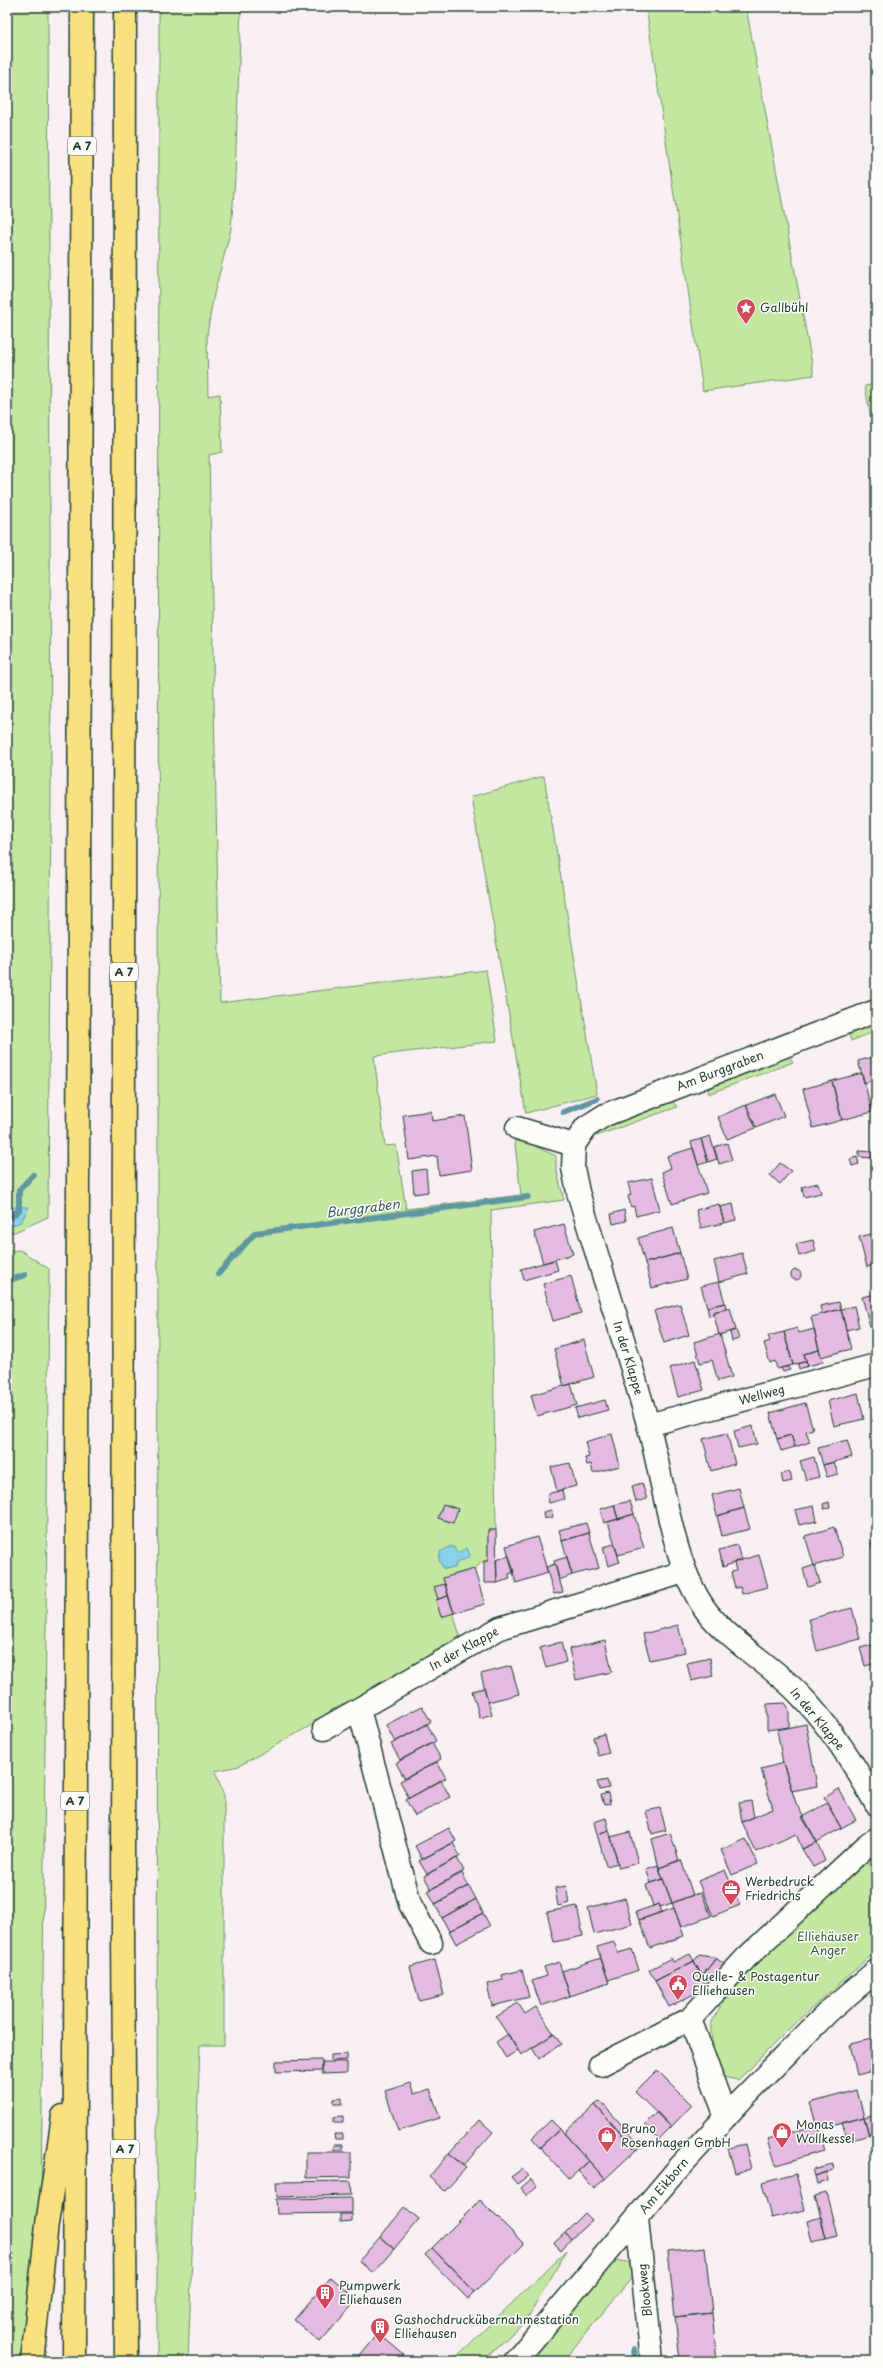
<svg xmlns="http://www.w3.org/2000/svg" width="883" height="2368" viewBox="0 0 883 2368" font-family="'Playpen Sans',sans-serif">
<rect width="100%" height="100%" fill="#f8eff2"/>
<filter id="ink" filterUnits="userSpaceOnUse"><feTurbulence type="fractalNoise" baseFrequency=".025" numOctaves="2"/><feDisplacementMap in="SourceGraphic" scale="8" xChannelSelector="R" yChannelSelector="G"/><feConvolveMatrix kernelMatrix="1 2 1 2 8 2 1 2 1" color-interpolation-filters="sRGB"/></filter>
<g filter="url(#ink)">
<path fill="#c3e7a1" stroke="#71926a" d="M7,7H48L51,785L48,1217L15,1232H7Z
M159,7H241L235,177L231,229L214,294L207,334L208,396L220,394L222,452L209,455L220,1003L486,970L497,1041L374,1056L385,1146L396,1145L406,1209L521,1195L514,1136L556,1156V1168L564,1200L491,1210L496,1530H488V1561H484L474,1569L443,1578L460,1636L354,1701L239,1766L215,1771L224,1796V2045H200L188,2361H157Z
M646,7H746L814,375L703,391Z
M876,384V448L865,386Z
M544,776L597,1094L526,1113L471,797Z
M876,1021V1031L851,1041L849,1035L851,1031Z
M788,1055L793,1062L708,1094L709,1085Z
M671,1099L677,1107L596,1136L605,1126Z
M20,1250L49,1269L41,2220L22,2361H7V1251Z
M871,1854H876V1951L794,2024L738,2080L723,2077C718,2061 710,2043 711,2027C713,1996 843,1880 871,1854Z
M567,2250L527,2319L483,2361H452Z
M615,2260L632,2263L634,2275L563,2361H528Z"/>
<path fill="#89d3ea" stroke="#5f97a1" d="M13,1207H29L21,1222L7,1227V1213Z
M451,1546L455,1548L457,1553L467,1548L470,1555L468,1558L456,1563L455,1568L444,1569L439,1561L440,1552Z"/>
<g fill="none" stroke-linecap="round" stroke-linejoin="round">
<path stroke="#5f97a1" stroke-width="6" d="M563,1112L597,1099
M7,1221L19,1210V1190L33,1175
M218,1274L255,1233L528,1197
M7,1281L25,1275
M634,2349L635,2361"/>
</g>
<path fill="#e4bae0" stroke="#1f3d34" d="M876,1056V1071L872,1072L874,1080L864,1083L858,1061Z
M862,1073L872,1112L842,1120L832,1081Z
M832,1081L842,1120L813,1128L803,1089Z
M775,1094L784,1116L756,1128L746,1105Z
M746,1105L756,1128L727,1139L718,1117Z
M431,1111L432,1121L465,1116L472,1170L439,1175L437,1156L409,1160L403,1115Z
M710,1136L717,1159L708,1162L701,1139Z
M701,1139L708,1162L698,1165L691,1142Z
M727,1143L732,1160L719,1164L714,1147Z
M693,1148L707,1193L672,1204L662,1172L671,1168L667,1156Z
M859,1151L873,1152L872,1158L859,1157Z
M857,1157L859,1164L852,1166L850,1159Z
M780,1163L791,1171L780,1184L770,1175Z
M426,1169L428,1192L414,1194L412,1171Z
M652,1178L660,1210L636,1216L634,1206L631,1207L628,1196L631,1195L628,1183Z
M818,1183L821,1193L804,1197L802,1187Z
M719,1204L724,1223L701,1228L696,1210Z
M733,1204L736,1220L724,1223L720,1207Z
M624,1210L626,1221L613,1224L611,1214Z
M564,1224L573,1254L543,1263L534,1232Z
M673,1228L680,1253L645,1263L638,1238Z
M876,1233V1264L867,1267L859,1237Z
M813,1240L816,1251L799,1256L796,1244Z
M680,1253L687,1279L652,1288L645,1263Z
M742,1253L748,1274L719,1282L714,1261Z
M555,1260L558,1270L524,1280L521,1269Z
M791 1275a5 5 0 1 1 10 0a5 5 0 1 1-10 0Z
M571,1276L581,1313L553,1321L543,1284Z
M719,1282L725,1303L707,1307L701,1286Z
M876,1294V1332L872,1333L862,1297Z
M839,1302L841,1309L822,1314L820,1306Z
M725,1303L726,1309L713,1312V1315L709,1316L707,1307Z
M680,1304L689,1335L664,1343L654,1311Z
M854,1306L859,1327L846,1330L841,1309Z
M730,1308L736,1330L719,1335L713,1312Z
M841,1309L851,1349L821,1357L811,1317Z
M797,1328L799,1333L814,1329L819,1350L804,1354L806,1361L793,1365L784,1332Z
M736,1330L739,1339L732,1341L730,1332Z
M784,1332L793,1365L777,1369L775,1361L770,1363L764,1343L770,1341L768,1336Z
M720,1334L732,1377L718,1381L712,1360L700,1363L694,1342Z
M584,1340L594,1377L564,1386L554,1349Z
M819,1350L823,1362L808,1366L804,1354Z
M695,1360L704,1390L678,1397L670,1368Z
M806,1361L808,1366L799,1369L798,1364Z
M785,1367H788L790,1370L783,1372L781,1368Z
M571,1384L577,1405L537,1416L531,1395Z
M858,1393L864,1419L834,1426L828,1401Z
M605,1400L608,1410L578,1418L575,1408Z
M805,1403L813,1429L806,1431L810,1442L795,1447L791,1435L777,1439L770,1413Z
M753,1426L757,1444L738,1448L734,1431Z
M727,1433L735,1464L711,1471L703,1439Z
M612,1434L620,1466L593,1473L591,1464L587,1465L585,1458L589,1457L585,1442Z
M791,1435L795,1447L781,1451L777,1439Z
M847,1440L852,1457L823,1465L818,1448Z
M814,1457L819,1477L806,1480L800,1461Z
M834,1462L838,1474L827,1477L823,1465Z
M570,1463L576,1486L557,1491L551,1467Z
M790,1472L792,1481L783,1483L781,1474Z
M642,1483L647,1499L636,1502L632,1486Z
M739,1488L744,1508L717,1516L712,1495Z
M562,1490L564,1499L549,1503L547,1494Z
M630,1501L634,1514L618,1519L614,1505Z
M829,1502L830,1508L824,1509L823,1504Z
M443,1504L458,1509L453,1523L438,1518Z
M614,1505L618,1519L604,1523L600,1509Z
M814,1506L817,1521L799,1525L795,1510Z
M744,1508L750,1529L722,1536L717,1516Z
M551,1510L553,1517L544,1519L543,1512Z
M634,1514L644,1548L618,1555L608,1522Z
M586,1523L589,1533L562,1541L559,1530Z
M834,1527L843,1557L814,1566L805,1536Z
M488,1530H496L497,1583H484V1561H488Z
M589,1533L599,1568L572,1575L562,1541Z
M537,1537L548,1573L516,1583L506,1546Z
M876,1541V1563L871,1542Z
M614,1544L620,1562L608,1566L603,1547Z
M737,1545L741,1560L723,1567L719,1550Z
M759,1555L768,1587L742,1594L740,1587L735,1588L731,1572L736,1571L734,1562Z
M509,1556L514,1572L509,1574L510,1579L497,1583L496,1560Z
M567,1557L572,1575L559,1580L554,1561Z
M555,1564L563,1592L554,1594L546,1567Z
M815,1565L820,1583L808,1587L803,1569Z
M474,1569L485,1604L454,1613L443,1578Z
M445,1584L448,1596L438,1599L434,1587Z
M448,1596L454,1613L441,1617L436,1600Z
M852,1608L860,1639L817,1651L809,1619Z
M678,1625L685,1652L650,1660L643,1634Z
M605,1640L612,1672L576,1680L569,1649Z
M561,1642L566,1662L546,1668L540,1648Z
M876,1644V1663L865,1666L860,1648Z
M710,1658L713,1676L691,1681L687,1663Z
M511,1666L519,1694L488,1702L481,1674Z
M484,1688L492,1714L480,1718L472,1691Z
M784,1703L789,1710V1727L767,1730V1704Z
M422,1706L431,1722L395,1742L386,1725Z
M427,1724L436,1741L400,1760L391,1744Z
M806,1724L817,1786L792,1791L783,1763L777,1730Z
M604,1734L609,1753L598,1756L593,1737Z
M432,1743L441,1759L405,1779L396,1763Z
M437,1762L446,1778L409,1798L400,1781Z
M783,1763L796,1803L817,1842L802,1849L796,1834L756,1852L742,1822L773,1809L761,1769Z
M441,1780L450,1797L415,1816L406,1800Z
M607,1780L609,1788L600,1790L597,1782Z
M839,1789L856,1820L841,1828L824,1798Z
M608,1793L610,1804L604,1805L601,1795Z
M751,1801L754,1817L742,1822L739,1803Z
M827,1803L841,1828L817,1842L802,1817Z
M660,1808L666,1830L652,1834L646,1811Z
M606,1818L609,1830L597,1834L594,1822Z
M449,1828L456,1841L422,1859L415,1846Z
M609,1830L618,1863L606,1866L597,1834Z
M630,1832L638,1863L619,1868L611,1837Z
M670,1833L679,1860L659,1868L652,1839Z
M746,1839L758,1864L732,1875L721,1850Z
M817,1842L825,1861L813,1867L802,1849Z
M453,1843L460,1856L427,1874L419,1861Z
M457,1858L464,1871L431,1889L424,1876Z
M681,1860L693,1895L672,1903L659,1868Z
M658,1865L663,1879L651,1883L646,1869Z
M725,1870L740,1905L713,1916L698,1881Z
M462,1873L469,1886L435,1904L428,1891Z
M663,1879L672,1903L660,1907L659,1904L653,1906L646,1885Z
M469,1886L476,1899L442,1918L435,1904Z
M566,1886L569,1903L558,1906L555,1888Z
M701,1892L711,1916L681,1927L672,1903Z
M625,1898L632,1924L594,1934L588,1908Z
M476,1899L483,1913L449,1931L442,1918Z
M659,1904L662,1912L639,1920L636,1912Z
M577,1906L583,1936L554,1942L547,1912Z
M674,1908L684,1936L650,1948L639,1920Z
M483,1913L490,1926L456,1944L449,1931Z
M614,1942L618,1953L632,1949L639,1970L608,1980L597,1947Z
M690,1954L694,1961L655,1981L649,1970L671,1958L673,1962Z
M699,1955L716,1958L702,1976L694,1961Z
M601,1958L609,1983L570,1996L562,1971Z
M716,1958L724,1964L710,1983L702,1976Z
M435,1960L444,1995L419,2001L410,1967Z
M694,1961L707,1987L669,2007L655,1981Z
M559,1962L570,1996L541,2006L532,1981L547,1976L544,1967Z
M522,1970L529,1997L492,2006L487,1984L503,1980L502,1975Z
M518,2003L525,2014L536,2007L554,2034L521,2055L496,2017Z
M508,2034L518,2050L506,2058L496,2042Z
M554,2034L561,2044L539,2059L532,2048Z
M876,2038V2070L857,2075L850,2044Z
M347,2054V2060L331,2061V2055Z
M322,2060V2071L276,2072V2061Z
M322,2062H347V2073L322,2074Z
M657,2070L692,2105L671,2127L635,2092Z
M410,2083L414,2094L430,2089L440,2118L398,2131L385,2091Z
M857,2090L864,2117L818,2130L810,2103Z
M342,2098V2104H334V2099Z
M600,2101L641,2146L636,2150L595,2105Z
M595,2105L636,2150L605,2179L564,2133Z
M657,2112L671,2127L659,2139L645,2124Z
M876,2114V2133L869,2135L864,2117Z
M343,2116V2122H334V2117Z
M864,2117L869,2135L848,2141L842,2123Z
M479,2120L493,2132L463,2166L449,2153Z
M551,2120L560,2129L540,2147L532,2138Z
M817,2125L824,2151L776,2165L768,2139Z
M560,2129L589,2161L569,2179L540,2147Z
M876,2133V2149L873,2150L869,2135Z
M334,2134H343V2139H335Z
M745,2144L751,2169L735,2173L728,2148Z
M334,2145H343V2150H334Z
M306,2152H351V2177L306,2178Z
M449,2153L466,2168L445,2191L429,2177Z
M589,2161L605,2179L594,2188L578,2171Z
M833,2164L834,2170L815,2176L813,2169Z
M522,2169L528,2176L517,2184L511,2177Z
M827,2172L829,2181L817,2184L815,2176Z
M796,2174L805,2210L771,2218L762,2183Z
M531,2179L537,2186L527,2195L521,2188Z
M351,2181L352,2195L277,2197L276,2182Z
M826,2192L837,2236L826,2239L815,2195Z
M352,2198V2213L277,2214L276,2199Z
M480,2200L524,2244L475,2292L432,2248Z
M405,2207L419,2219L394,2249L380,2237Z
M585,2213L592,2220L571,2239L565,2233Z
M340,2214H352V2221L340,2222Z
M821,2217L826,2239L812,2242L807,2221Z
M565,2233L571,2239L561,2250L554,2243Z
M380,2237L394,2249L373,2273L359,2261Z
M705,2247L712,2313L675,2317L668,2251Z
M432,2248L475,2292L468,2299L425,2255Z
M331,2277L357,2300L320,2342L294,2320Z
M712,2313L717,2361H680L675,2317Z
M378,2333L404,2355L399,2361H355Z"/>
<g fill="none" stroke-linecap="round" stroke-linejoin="round">
<g stroke="#1f3d34" stroke-width="25">
<path id="minor" d="M517,1128L574,1145
M574,1145L573,1168L578,1192C601,1269 626,1346 648,1424C664,1481 672,1567 708,1613C734,1645 772,1665 800,1695C831,1727 855,1765 876,1804
M574,1145L586,1127L605,1115L876,1011
M648,1425L876,1365
M359,1709L410,1904L431,1943
M324,1729L500,1628L684,1572
M600,2065L690,2019
M726,2117L690,2019L746,1958L865,1847L876,1839
M637,2219L652,2361
M515,2361L675,2172L744,2097L829,2011L876,1971"/>
</g>
<g stroke="#1f3d34" stroke-width="25">
<path id="highway" d="M125,7L123,1937L126,2361
M32,2361L47,2224L63,2116
M74,2361L82,7"/>
</g>
<use href="#minor" stroke="#fdfcf7" stroke-width="22"/>
<use href="#highway" stroke="#fae180" stroke-width="22"/>
</g>
</g>
<defs>
<g id="sight-pin" transform="scale(1)"><path d="M0 17L-7.5 6A9.5 9.5 0 1 1 7.5 6Z" fill="#d1495b" stroke="#fdfcf7"/><path d="M0-6L1.8-2.2L6-1.7L2.9 1.2L3.7 5.4L0 3.3L-3.7 5.4L-2.9 1.2L-6-1.7L-1.8-2.2Z" fill="#fff"/></g>
<g id="office-pin" transform="scale(1)"><path d="M0 17L-7.5 6A9.5 9.5 0 1 1 7.5 6Z" fill="#d1495b" stroke="#fdfcf7"/><path d="M-6-3h4V-5.5h4V-3h4V5H-6ZM-1-4.5V-3h2v-1.5ZM-6 0V1H6V0Z" fill="#fff"/></g>
<g id="civic-pin" transform="scale(1)"><path d="M0 17L-7.5 6A9.5 9.5 0 1 1 7.5 6Z" fill="#d1495b" stroke="#fdfcf7"/><path d="M-.6-6.5H3V-4.5H.6V-3L4-1V1h2V6H-6V1h2V-1L-.6-3ZM-1.2 2.5V6h2.4V2.5Z" fill="#fff"/></g>
<g id="shop-pin" transform="scale(1)"><path d="M0 17L-7.5 6A9.5 9.5 0 1 1 7.5 6Z" fill="#d1495b" stroke="#fdfcf7"/><path d="M-5-2.5h2.3a2.7 3.5 0 0 1 5.4 0H5L5.5 6h-11ZM-1.5-2.5h3a1.5 2.3 0 0 0-3 0Z" fill="#fff"/></g>
<g id="building-pin" transform="scale(1)"><path d="M0 17L-7.5 6A9.5 9.5 0 1 1 7.5 6Z" fill="#d1495b" stroke="#fdfcf7"/><path d="M-4-6H4V6H1V3H-1V6H-4ZM-2.5-4.3h1.7v1.8h-1.7ZM.8-4.3h1.7v1.8H.8ZM-2.5-1h1.7V.8h-1.7ZM.8-1h1.7V.8H.8Z" fill="#fff"/></g>
</defs>
<g fill-rule="evenodd">
<use href="#sight-pin" x="746" y="308"/>
<use href="#office-pin" x="731" y="1889"/>
<use href="#civic-pin" x="678" y="1984"/>
<use href="#shop-pin" x="782" y="2132"/>
<use href="#shop-pin" x="607" y="2136"/>
<use href="#building-pin" x="325" y="2293"/>
<use href="#building-pin" x="380" y="2327"/>
</g>
<g text-anchor="middle" stroke-width="3" stroke-linejoin="round" paint-order="stroke">
<g fill="#fdfcf7" stroke="#62766e" stroke-width="1">
<rect x="68" y="137" width="28" height="18" rx="3"/>
<rect x="110" y="963" width="28" height="18" rx="3"/>
<rect x="61" y="1792" width="28" height="18" rx="3"/>
<rect x="111" y="2140" width="28" height="18" rx="3"/>
</g>
<g font-size="11" font-weight="bold" fill="#1f3d34">
<text x="82" y="150">A 7</text>
<text x="124" y="976">A 7</text>
<text x="75" y="1805">A 7</text>
<text x="125" y="2153">A 7</text>
</g>
<g font-size="12" fill="#1f3d34" stroke="#fdfcf7" text-anchor="start">
<text x="760" y="312">Gallbühl</text>
<text x="745" y="1886">Werbedruck<tspan x="745" dy="14">Friedrichs</tspan></text>
<text x="692" y="1981">Quelle- &amp; Postagentur<tspan x="692" dy="14">Elliehausen</tspan></text>
<text x="796" y="2129">Monas<tspan x="796" dy="14">Wollkessel</tspan></text>
<text x="621" y="2133">Bruno<tspan x="621" dy="14">Rosenhagen GmbH</tspan></text>
<text x="339" y="2290">Pumpwerk<tspan x="339" dy="14">Elliehausen</tspan></text>
<text x="394" y="2324">Gashochdruckübernahmestation<tspan x="394" dy="14">Elliehausen</tspan></text>
</g>
<g font-size="12" fill="#1f3d34" stroke="#fdfcf7">
<text transform="translate(720 1071) rotate(-21)" y="4">Am Burggraben</text>
<text transform="translate(628 1358) rotate(73)" y="4">In der Klappe</text>
<text transform="translate(762 1395) rotate(-15)" y="4">Wellweg</text>
<text transform="translate(464 1649) rotate(-29)" y="4">In der Klappe</text>
<text transform="translate(817 1719) rotate(50)" y="4">In der Klappe</text>
<text transform="translate(664 2186) rotate(-50)" y="4">Am Eikborn</text>
<text transform="translate(645 2290) rotate(-96)" y="4">Blookweg</text>
</g>
<g font-size="12" fill="#405f4a" stroke="#fdfcf7">
<text x="828" y="1941">Elliehäuser<tspan x="828" dy="14">Anger</tspan></text>
</g>
<g font-size="13" font-style="italic" fill="#3a6262" stroke="#fdfcf7">
<text transform="translate(363 1208) rotate(-7)" y="5">Burggraben</text>
</g>
</g>
<rect width="883" height="2368" fill="none" stroke="#fdfcf7" stroke-width="24"/>
<rect x="12" y="12" width="859" height="2344" fill="none" stroke="#1f3d34" stroke-width="1.5" filter="url(#ink)"/>
</svg>
